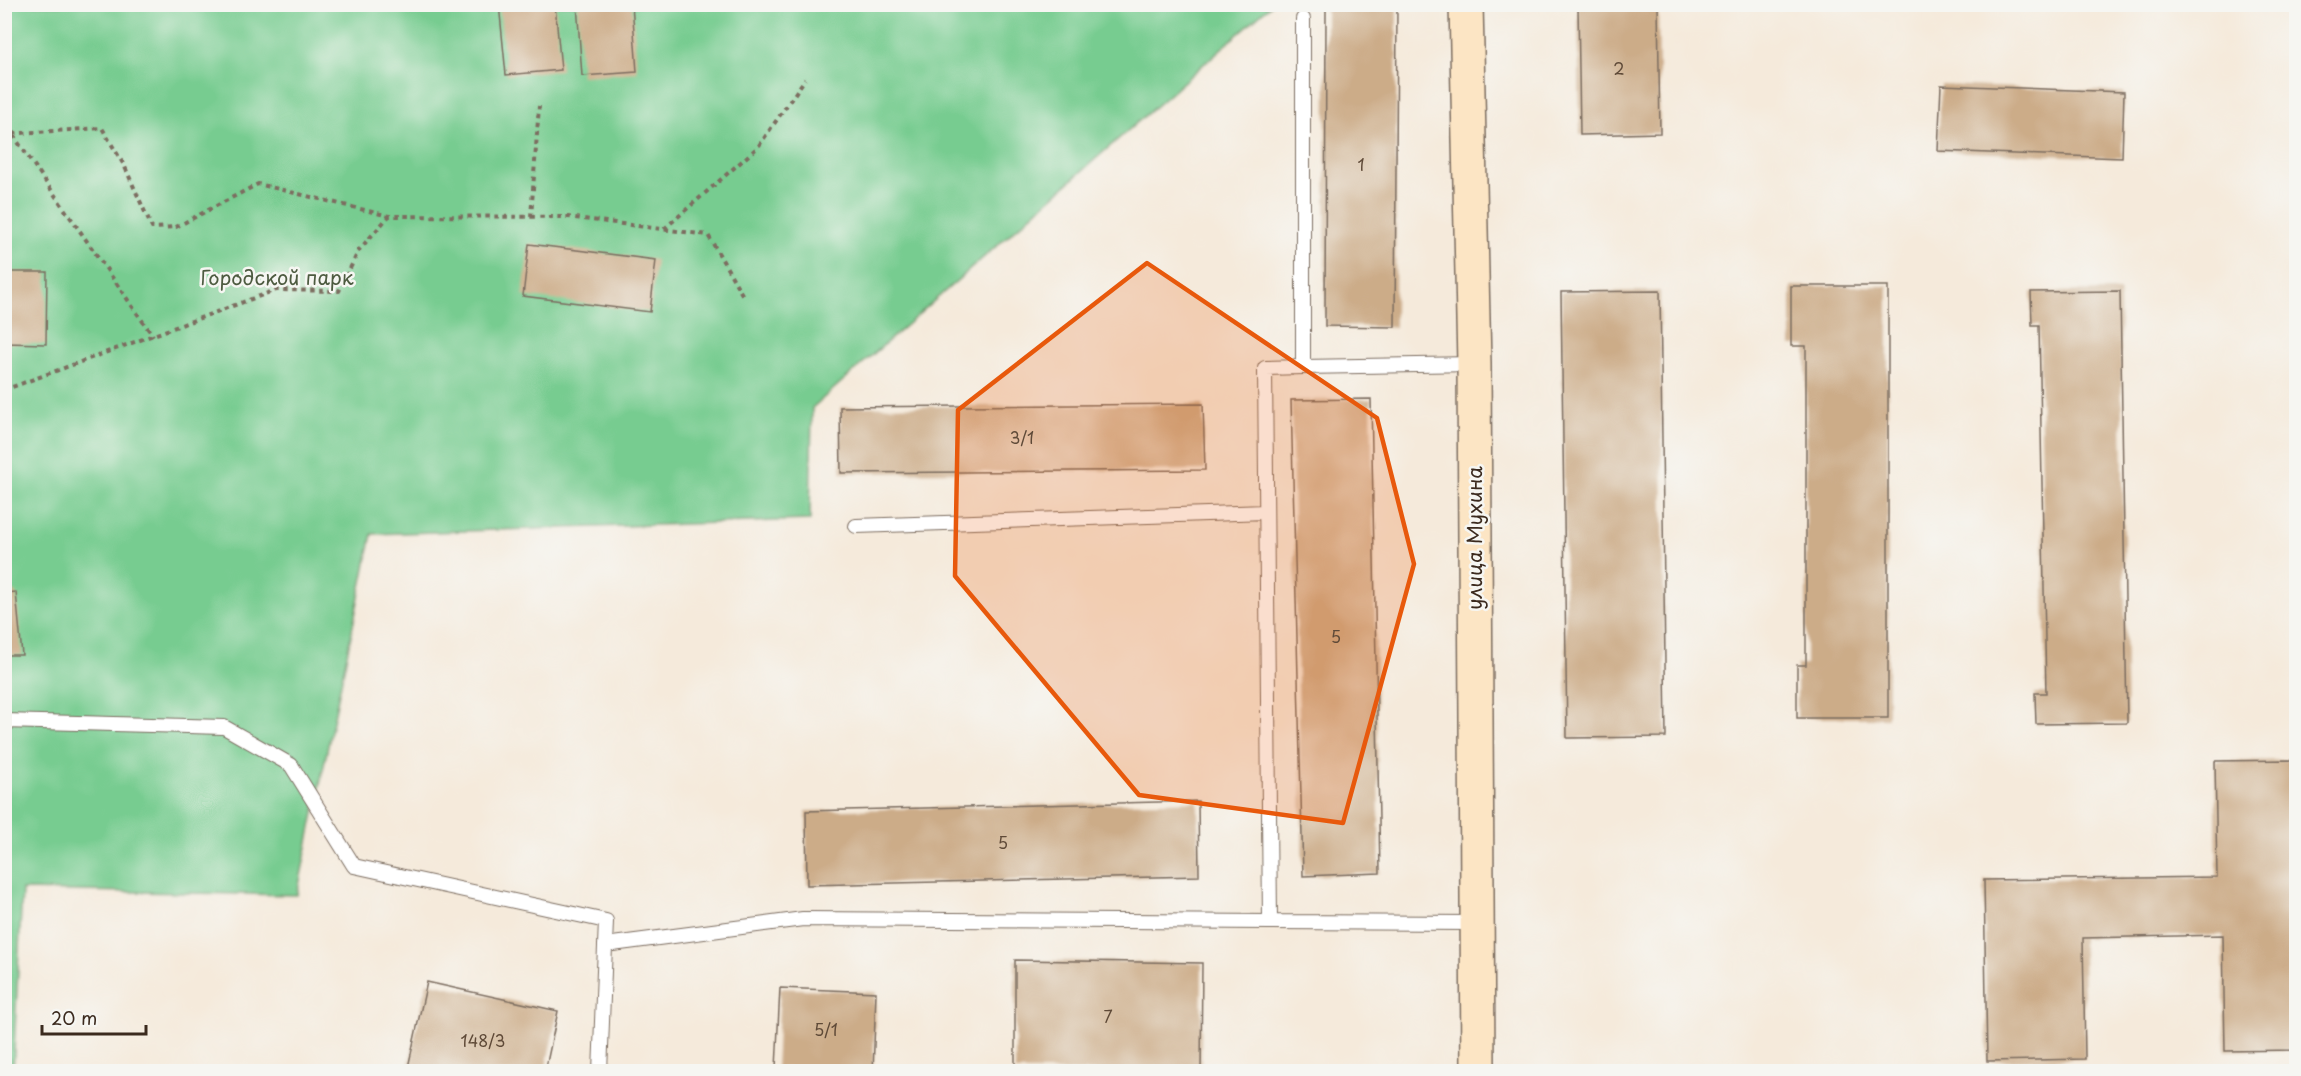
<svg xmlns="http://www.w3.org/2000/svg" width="2301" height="1076" viewBox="0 0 2301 1076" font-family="'Playpen Sans',sans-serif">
<rect width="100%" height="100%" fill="#f6f6f2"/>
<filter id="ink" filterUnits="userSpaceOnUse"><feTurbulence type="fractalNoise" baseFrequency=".0167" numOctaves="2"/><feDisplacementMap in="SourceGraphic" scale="12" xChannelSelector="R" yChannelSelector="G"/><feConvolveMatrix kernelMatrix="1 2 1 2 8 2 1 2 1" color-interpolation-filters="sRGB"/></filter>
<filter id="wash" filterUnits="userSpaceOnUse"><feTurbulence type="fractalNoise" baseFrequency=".008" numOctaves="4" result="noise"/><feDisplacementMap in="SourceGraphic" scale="24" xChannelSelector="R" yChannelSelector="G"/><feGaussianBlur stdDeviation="1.35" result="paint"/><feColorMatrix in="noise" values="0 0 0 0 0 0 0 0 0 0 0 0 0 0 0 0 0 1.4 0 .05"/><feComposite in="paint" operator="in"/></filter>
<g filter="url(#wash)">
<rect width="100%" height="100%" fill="#f5eadb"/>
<path fill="#77cc90" stroke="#597b57" stroke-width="1.5" d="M5,5H1271L812,408L810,520L372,534L297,895L22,890L13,1071L5,1072Z"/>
<g id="blocks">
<path fill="#ccac88" d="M499,4H555L561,70L506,75Z
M577,4H632L637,72L582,76Z
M1326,4H1397L1395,327L1325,326Z
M1578,5H1658L1660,133L1580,135Z
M1941,85L2124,92L2122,158L1938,151Z
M529,244L656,260L650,312L523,296Z
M4,272H47L46,344L4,343Z
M1791,286H1888V718H1797V665H1806V346H1791Z
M1660,291L1666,737L1567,738L1561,292Z
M2120,291L2127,723L2036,724L2035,693H2046L2039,325H2032L2031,292Z
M1371,399L1380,873L1303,876L1291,400Z
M1203,404L1205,470L841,473L840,407Z
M16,592L22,655H4V593Z
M2292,760L2296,1050L2225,1051L2223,935L2083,938L2085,1059L1987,1061L1984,880L2217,877L2215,761Z
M1198,801L1199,876L807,885L806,811Z
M1015,960L1202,963L1201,1072L1015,1071Z
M427,982L558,1011L545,1072H407Z
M780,988L876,992L873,1072L776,1068Z"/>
</g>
</g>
<g filter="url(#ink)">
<use href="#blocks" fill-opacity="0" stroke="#7c6d60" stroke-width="1.5"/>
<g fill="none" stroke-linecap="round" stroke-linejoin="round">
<g stroke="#7c6d60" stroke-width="16">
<path id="lane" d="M1303,19V367L1474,364
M1303,367L1265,368L1270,922L1477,923
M856,526L1266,512
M4,721L224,727L291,765L354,866L606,921L600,1072
M605,945L803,919L1270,922"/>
</g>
<g stroke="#7c6d60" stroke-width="36">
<path id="secondary" d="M1466,4L1474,364L1478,1072"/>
</g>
<path stroke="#7c6d60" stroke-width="4" stroke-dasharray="4.5 4.5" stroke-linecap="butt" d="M4,134L102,128L125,167L152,228L176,227L258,184L389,216L568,217L708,235L743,296
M13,135L153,336
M531,217L539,106
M664,229L758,147L805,79
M4,390L276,290L339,291L359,250L389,216"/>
<use href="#lane" stroke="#fff" stroke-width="14"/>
<use href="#secondary" stroke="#fce5c4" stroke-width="33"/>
</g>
</g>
<path fill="#e8590c" fill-opacity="0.2" stroke="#e8590c" stroke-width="4.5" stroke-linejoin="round" d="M1147,263L1377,418L1414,564L1343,823L1139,795L955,576L958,410Z"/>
<g text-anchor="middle" stroke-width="5" stroke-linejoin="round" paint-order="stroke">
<g font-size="16" fill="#5f4a38">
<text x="1619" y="75">2</text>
<text x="1361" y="171">1</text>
<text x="1022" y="444">3/1</text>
<text x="1336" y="643">5</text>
<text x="1003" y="849">5</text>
<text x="1108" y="1023">7</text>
<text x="826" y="1036">5/1</text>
<text x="483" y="1047">148/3</text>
</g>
<g font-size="20" fill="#4d5b40" stroke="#f6f6f2">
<text x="277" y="285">Городской парк</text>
</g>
<g font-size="20" fill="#3b2a1e" stroke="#f6f6f2">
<text transform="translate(1475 538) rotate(-90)" y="7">улица Мухина</text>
</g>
</g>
<rect width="2301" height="1076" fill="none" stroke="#f6f6f2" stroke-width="24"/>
<path d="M42 1025v9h104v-9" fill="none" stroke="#3b2a1e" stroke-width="3"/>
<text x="51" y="1025" font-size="18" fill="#3b2a1e" stroke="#f6f6f2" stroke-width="4.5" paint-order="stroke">20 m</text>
</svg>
